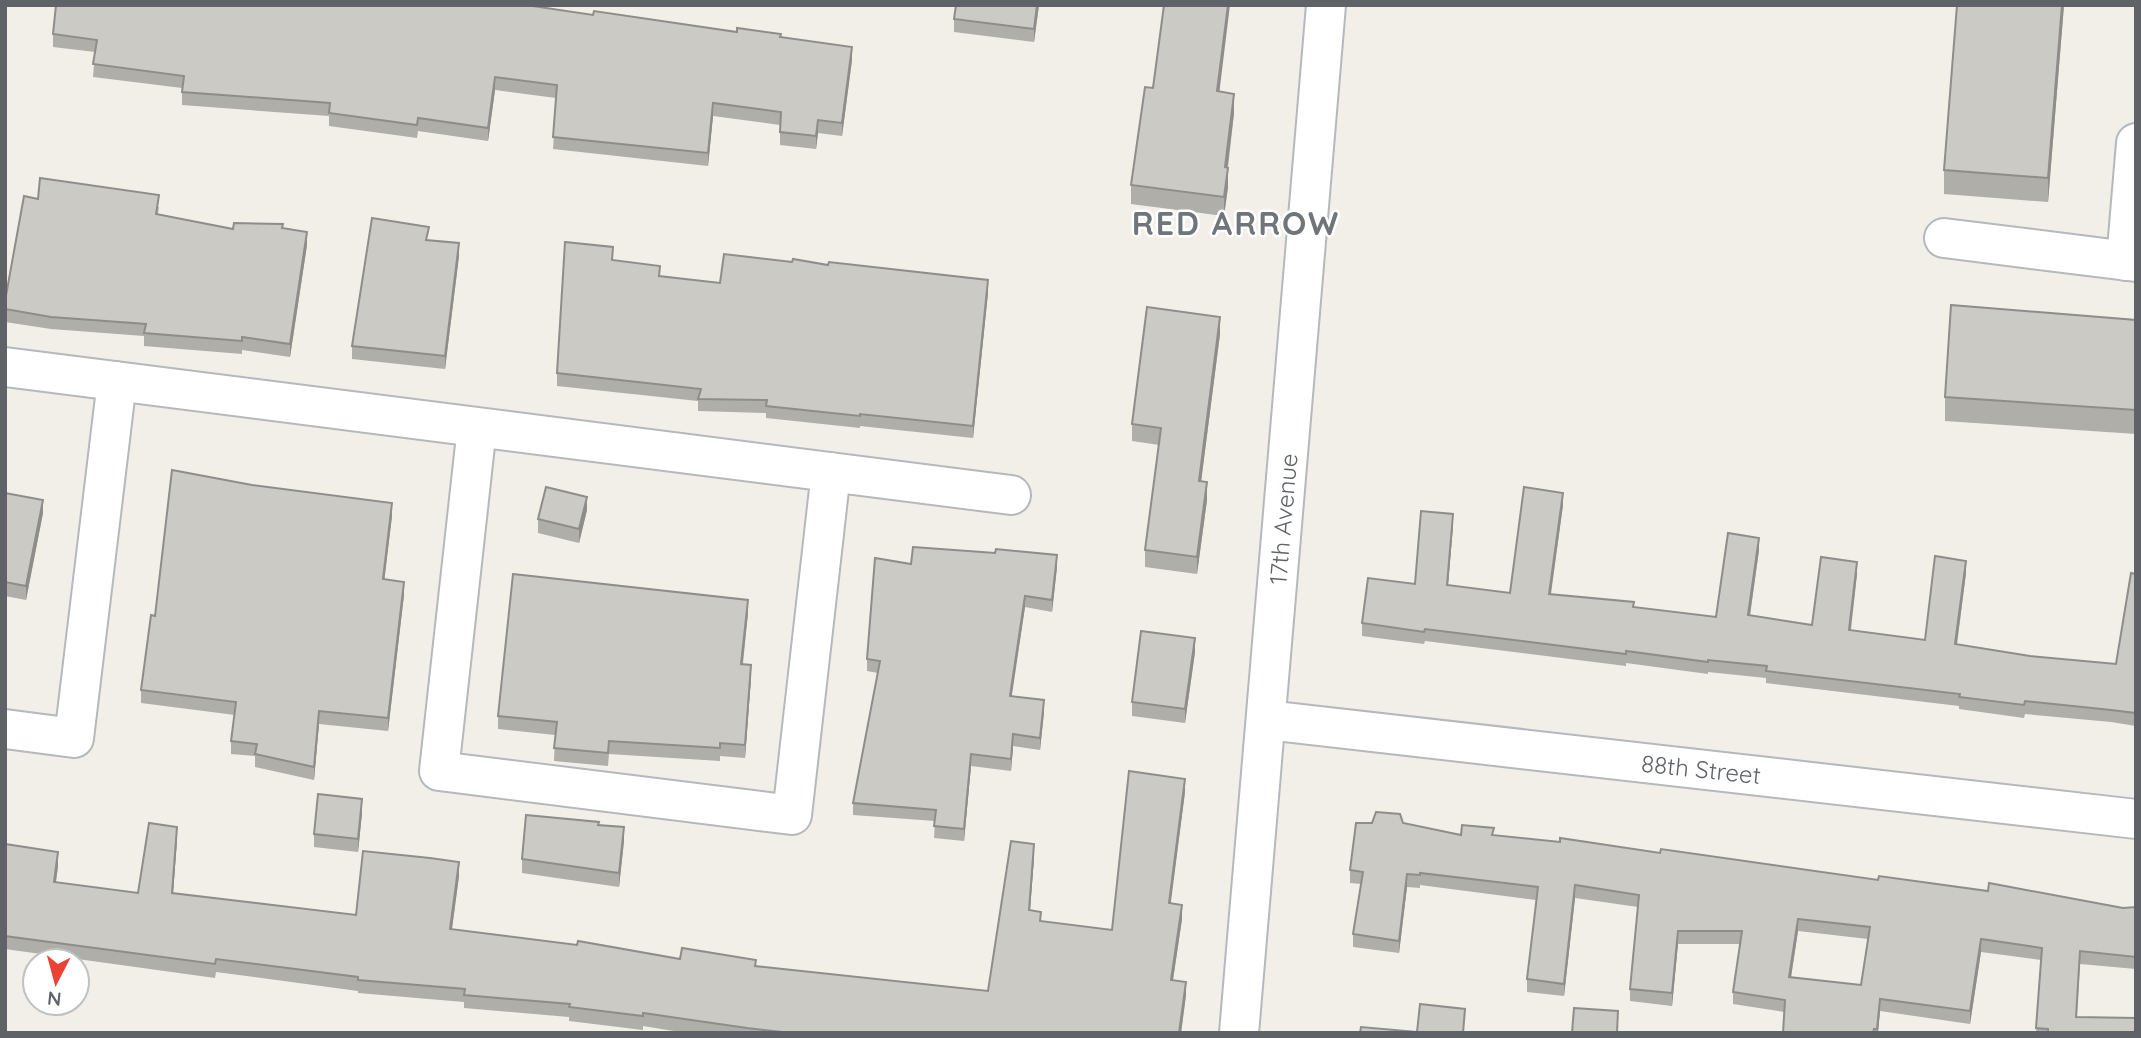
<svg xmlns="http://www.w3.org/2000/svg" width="2141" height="1038" viewBox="0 0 2141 1038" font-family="Quicksand,sans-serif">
<rect width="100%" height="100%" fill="#f1efe8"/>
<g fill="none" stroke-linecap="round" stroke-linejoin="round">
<g stroke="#b5b8bc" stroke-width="42">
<path id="minor" d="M1944,238L2136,262
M2126,261L2136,143
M5,367L1011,495
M477,427L439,771L792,815L831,472
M1267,720L2136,819
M5,729L74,738L117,381
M1239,1033L1326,5"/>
</g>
<use href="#minor" stroke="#fff" stroke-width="38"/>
</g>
<path fill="#afaea9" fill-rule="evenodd" d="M1039,5L1034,42L954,32V19Z
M1957,5H2064L2048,202L1944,194V170Z
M593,15L781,37L852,60L842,136L818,133L816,149L780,145V125L713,116L708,166L553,149L556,98L495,90L488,141L418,131L417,138L329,126V116L182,105V88L93,77L95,52L53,47V34Z
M1219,92L1234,113L1228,168V187L1224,216L1131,204V185Z
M38,199L159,207L158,214L233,229L282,228L307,245L290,357L242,350V354L144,346V336L51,329L5,322V301Z
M429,240L459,256L445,369L352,359V346Z
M613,260L660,276L720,283L828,265L988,293L973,438L860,426V428L766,418V413L698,411V401L557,386V373Z
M2136,320V434L1945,421V397Z
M1220,334L1201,481L1207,500L1197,574L1145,567V550L1159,445L1132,441V424Z
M5,493L43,513L26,600L5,596Z
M1563,505L1551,594L1634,607L1716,617L1759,550L1750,616L1812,625L1857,574L1851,630L1925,640L1966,573L1957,645L2030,656L2116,664L2136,574V726L2111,722L2025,714L2024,718L1959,709V706L1766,683V678L1708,672V674L1626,663V666L1425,641L1424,644L1362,636V623L1415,584L1453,526L1448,585L1510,593Z
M587,510L579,543L538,533V519Z
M392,516L384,579L404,595L388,731L319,724L314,780L255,767V756L231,754V741L235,715L141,703V690L155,616Z
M995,553L1057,567L1052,612L1025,607L1011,696L1044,712L1040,750L1013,746L1011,771L971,766L964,841L934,838L935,821L853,815V803L878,673L867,671V659L911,564Z
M748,613L743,664L751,678L745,758L720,756V761L609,754L608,766L554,761L555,735L498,729V716Z
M1195,652L1185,723L1132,716V702Z
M1185,792L1170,904L1182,919L1173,980L1186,995L1181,1033H686L643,1026V1030L569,1021V1017L464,1008V1002L358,993V991L216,972L215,978L5,949V844L58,866L56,882L138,893L177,840L173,893L356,915L459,876L452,929L680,959L756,966L988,991L1034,858L1030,910L1041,921L1112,930Z
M362,813L358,852L314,847V834Z
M1403,823L1461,835H1494L1660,853L1878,880L1988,891L2123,908L2136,907V969L2080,964L2077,1017L2136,1033H2036L2041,960L1981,952L1970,1024L1880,1011L1878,1033H1783L1784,1012L1733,1004V992L1740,944H1678L1672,1006L1630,1001V989L1638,907L1575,898L1564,996L1527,992V979L1536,900L1420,885V888L1407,887L1399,953L1353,947V934L1361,884L1350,883V870ZM1798,931L1868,939L1861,985L1791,977Z
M624,841L619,887L522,873V859Z"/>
<path fill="#8f8d8a" d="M1037,5H1039L1034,42V29Z
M1228,5H1230L1217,111V91Z
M2062,5H2064L2048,202V178Z
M852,47V60L842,136V123Z
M495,77V90L488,141V128Z
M1234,94V113L1225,187V167Z
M713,103V116L708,166V153Z
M818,120V133L816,149V136Z
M1228,168V187L1224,216V197Z
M307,232V245L290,357V344Z
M459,243V256L445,369V356Z
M988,280V293L973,438V426Z
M1220,317V334L1199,498V481Z
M1207,482V500L1197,574V557Z
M1563,493V505L1549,606V594Z
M587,497V510L579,543V529Z
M43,500V513L26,600V586Z
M392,503V516L383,592V579Z
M1453,514V526L1447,597V585Z
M1759,538V550L1748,628V615Z
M1057,555V567L1052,612V600Z
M1966,561V573L1955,657V644Z
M1857,562V574L1849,642V630Z
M404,582V595L388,731V718Z
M1025,596V607L1010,708V696Z
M748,600V613L741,677V664Z
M1195,638V652L1185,723V709Z
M751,665V678L745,758V745Z
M1044,700V712L1040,750V738Z
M319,711V724L314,780V767Z
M1013,734V746L1011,771V759Z
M971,754V766L964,841V829Z
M1185,779V792L1169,917V903Z
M362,799V813L358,852V839Z
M177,827V840L172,907V893Z
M624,827V841L619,887V873Z
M1034,844V858L1029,923V910Z
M58,852V866L54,895V882Z
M459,862V876L450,943V929Z
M1407,874V887L1399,953V941Z
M1575,885V898L1564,996V984Z
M1182,905V919L1171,993V980Z
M1798,919V931L1789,990V977Z
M1678,931V944L1672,1006V993Z
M1981,939V952L1970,1024V1011Z
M1186,982V995L1181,1033H1179Z
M1880,999V1011L1878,1033H1877Z"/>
<path fill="#cccac5" stroke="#8f8d8a" stroke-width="2" fill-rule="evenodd" d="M56,5H526L593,15L594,11L737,32V28L781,34L780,37L852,47L842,123L818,120L816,136L780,132L781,112L713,103L708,153L553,137L557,85L495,77L488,128L418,118L417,125L329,113L330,103L182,92L184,76L93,64L97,40L53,34Z
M956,5H1037L1034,29L954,19Z
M1164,5H1228L1217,91L1234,94L1225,167L1228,168L1224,197L1131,185L1145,87L1153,88Z
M1957,5H2062L2048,178L1944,170Z
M40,178L159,195L156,214L233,229L234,223L283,224L282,228L307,232L290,344L242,337V341L144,333L146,324L51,317L5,309V301L24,196L38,199Z
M372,218L429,227L426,240L459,243L445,356L352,346Z
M565,242L613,247L612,260L660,266L659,276L720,283L724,254L792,262L793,259L828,265L829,262L988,280L973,426L860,414V416L766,406L767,400L698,399L701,389L557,373Z
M1951,305L2136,320V410L1945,397Z
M1147,307L1220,317L1199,481L1207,482L1197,557L1145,550L1161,428L1132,424Z
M172,470L252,485L392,503L383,579L404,582L388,718L319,711L314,767L255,754L257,744L231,741L236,702L141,690L151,615L155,616Z
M546,487L587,497L579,529L538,519Z
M1524,487L1563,493L1549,594L1634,602L1633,607L1716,617L1728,533L1759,538L1748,615L1812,625L1821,557L1857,562L1849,630L1925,640L1935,556L1966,561L1955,644L2030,656L2116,664L2131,573L2136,574V713L2111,710L2025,701L2024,705L1959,697L1960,694L1766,671L1767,666L1708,660V662L1626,651V654L1425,629L1424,632L1362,623L1368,578L1415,584L1421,511L1453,514L1447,585L1510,593Z
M5,493L43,500L26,586L5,582Z
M913,547L995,553L996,549L1057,555L1052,600L1025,596L1010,696L1044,700L1040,738L1013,734L1011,759L971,754L964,829L934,826L936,810L853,803L880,661L867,659L875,558L911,564Z
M513,574L748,600L741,664L751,665L745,745L720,743V748L609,741L608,753L554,748L557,722L498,716Z
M1141,631L1195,638L1185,709L1132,702Z
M1129,771L1185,779L1169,903L1182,905L1171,980L1186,982L1179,1033H791L747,1028L643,1013V1016L569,1007L570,1004L464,995L465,989L358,980V977L216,959L215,964L5,936V844L58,852L54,882L138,893L149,823L177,827L172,893L356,915L363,851L430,858L459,862L450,929L577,945L578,941L680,959L682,948L756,960L755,966L988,991L1011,841L1034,844L1029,910L1041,912L1040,921L1112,930Z
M318,794L362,799L358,839L314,834Z
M1376,812L1400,814L1403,823L1461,835L1462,825L1494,828L1492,835L1560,842V838L1660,853L1661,849L1878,880L1879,876L1988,891L1989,883L2123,908L2136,907V957L2080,951L2076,1017L2136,1018V1033H2048V1029L2036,1028L2042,948L1981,939L1970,1011L1880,999L1877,1029H1874L1873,1033H1783L1785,1000L1733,992L1742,931H1678L1672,993L1630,989L1639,895L1575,885L1564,984L1527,979L1538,887L1420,873V875L1407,874L1399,941L1353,934L1363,872L1350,870L1356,823H1372ZM1798,919L1870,927L1861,985L1789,977Z
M526,815L599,822L598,825L624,827L619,873L522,859Z
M1420,1004L1465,1009L1463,1033H1360L1361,1027L1417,1032Z
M1574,1008L1618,1011L1617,1033H1572Z"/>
<g text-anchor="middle" stroke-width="5" stroke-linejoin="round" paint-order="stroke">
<g font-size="24" fill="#5f6368" stroke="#fff">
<text transform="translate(1284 519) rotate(-85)" y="8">17th Avenue</text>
<text transform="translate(1701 770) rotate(6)" y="8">88th Street</text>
</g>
<g font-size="32" font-weight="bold" letter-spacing="2" fill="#70757a" stroke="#fff">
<text x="1236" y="235">RED ARROW</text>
</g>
</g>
<rect width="2141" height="1038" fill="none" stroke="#5f6368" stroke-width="14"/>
<g transform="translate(56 982) rotate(186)"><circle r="33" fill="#ffffff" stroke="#bfc1c3" stroke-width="2"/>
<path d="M0-5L12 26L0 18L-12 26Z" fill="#ea4335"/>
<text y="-10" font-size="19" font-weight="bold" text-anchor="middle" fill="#5f6368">N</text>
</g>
</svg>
